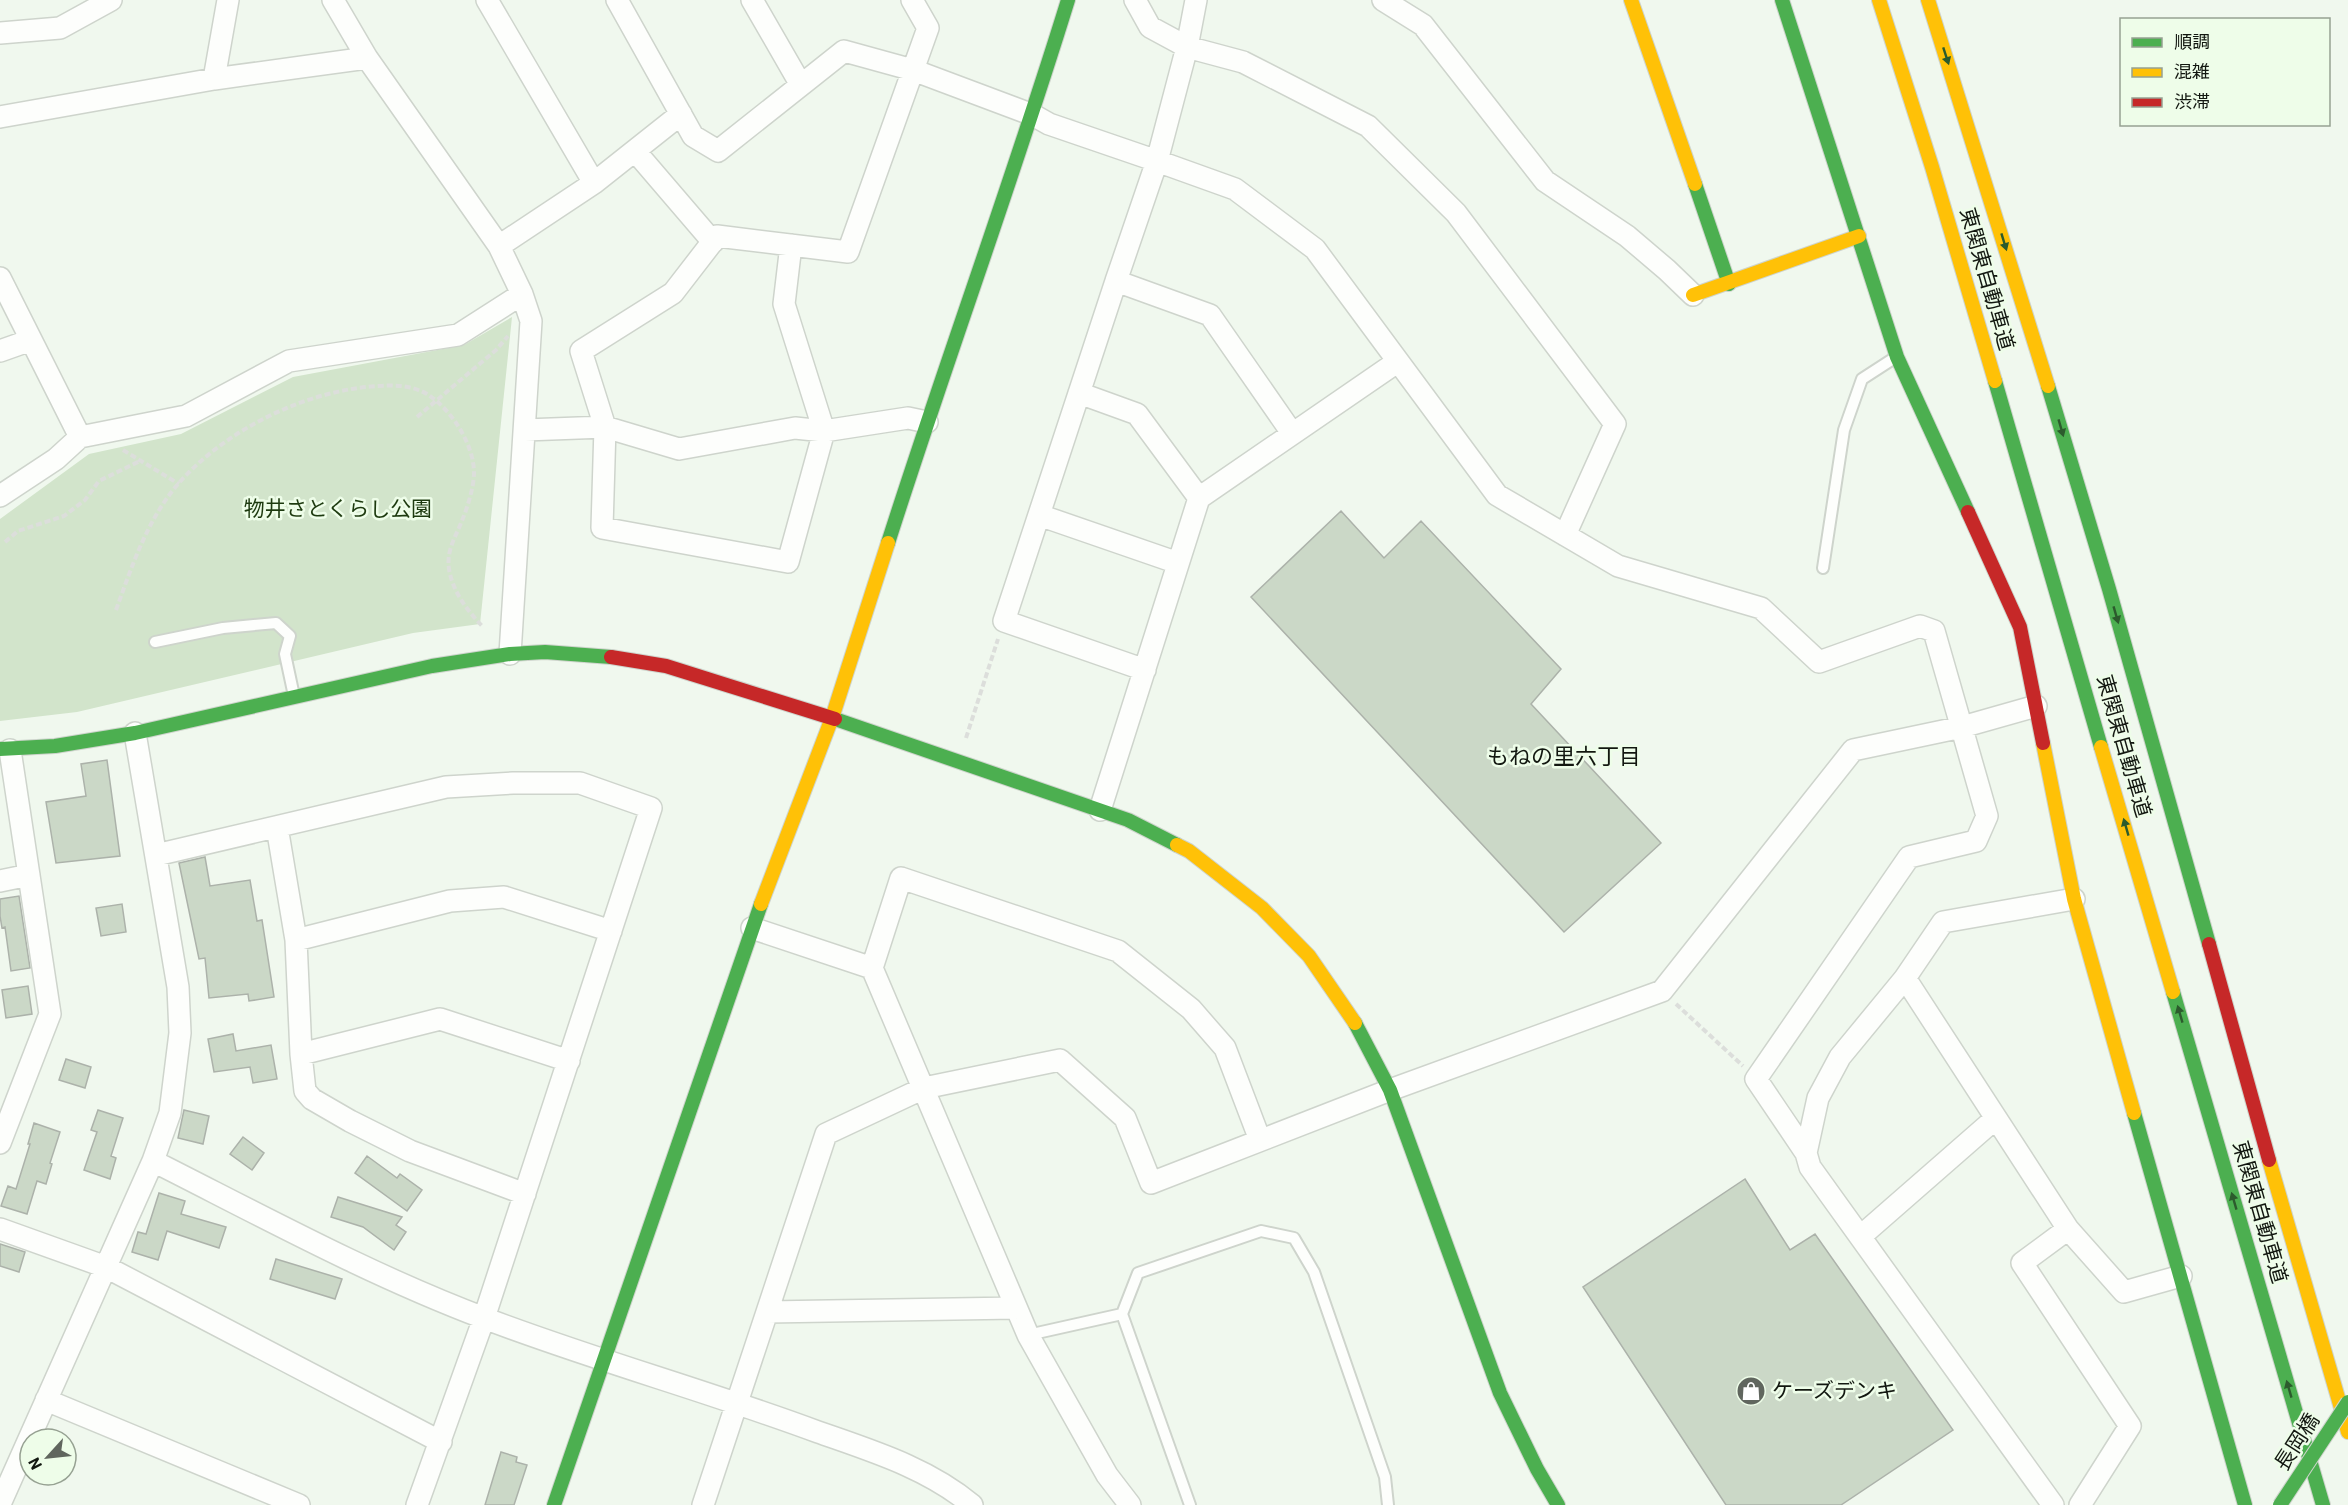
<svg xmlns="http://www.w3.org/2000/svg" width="2348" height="1505" viewBox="0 0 2348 1505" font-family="Barlow,'Noto Sans JP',sans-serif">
<rect width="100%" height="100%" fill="#f0f8ee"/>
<path fill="#d2e4cb" d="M512,317L480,624L413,633L77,712L0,721V519L89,454L181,434L293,377L464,345Z"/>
<path fill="#cbd8c7" stroke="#acb2aa" stroke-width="1.5" d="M1341,511L1384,558L1421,521L1561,669L1531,704L1661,843L1564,932L1251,597Z
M107,760L120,856L56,863L46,802L86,796L81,764Z
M205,857L210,886L250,880L257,921L262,920L274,997L249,1001L248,994L209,998L205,958L199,959L179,863Z
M19,896L30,968L11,971L5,927L2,928L0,916V899Z
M122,904L126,932L101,936L96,908Z
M28,986L32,1014L6,1018L2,990Z
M233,1034L236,1051L271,1045L277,1079L253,1083L250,1067L214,1072L208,1039Z
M66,1059L91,1067L85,1088L59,1080Z
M98,1110L123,1118L111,1156L116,1158L110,1179L84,1170L97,1132L91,1130Z
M184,1110L209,1116L203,1144L178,1138Z
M34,1123L60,1132L50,1163L52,1164L46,1184L37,1181L27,1214L1,1206L8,1186L16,1189L30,1144H28Z
M243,1137L264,1153L252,1170L230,1154Z
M367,1156L397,1178L400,1174L422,1190L407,1211L355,1173Z
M1745,1179L1790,1250L1815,1234L1953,1430L1841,1505H1726L1583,1287Z
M159,1193L185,1201L181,1214L226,1227L219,1248L167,1231L158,1260L132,1252L138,1232L146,1234Z
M338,1197L402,1217L396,1225L406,1232L394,1250L363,1227L331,1217Z
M0,1244L25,1252L19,1272L0,1266Z
M276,1259L342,1279L335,1299L270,1279Z
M501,1452L517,1457L516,1462L527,1465L514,1505H485Z"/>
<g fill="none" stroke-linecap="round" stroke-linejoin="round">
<g stroke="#ced4cc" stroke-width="14">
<path id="lane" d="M1823,568L1844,430L1862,379L1896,357
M155,642L223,628L276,623L290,636L285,654L294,696
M1028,1335L1122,1314
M1190,1505L1122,1314L1138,1273L1261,1231L1294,1238L1314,1272L1385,1477L1388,1505"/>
</g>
<g stroke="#ced4cc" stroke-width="24">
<path id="street" d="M333,0L367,58L499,246L522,294L531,321L510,654
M487,0L594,183
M617,0L693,136L718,151L844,51L913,70L1033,115L1049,124L1157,161L1187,47L1196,0
M752,0L801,85
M1135,0L1150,27L1187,47L1243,62L1368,126L1456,213L1615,424L1565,535
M1383,0L1423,25L1545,181L1627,236L1667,270L1693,295
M0,33L60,28L111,0
M214,79L228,0
M0,117L214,79L367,58
M635,151L713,242
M791,245L784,304L824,431L788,562L602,528L605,427L581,351L673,293L717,236L848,252L928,28L912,0
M499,246L594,183L681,114
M0,278L80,437L56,459L0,496
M1116,281L1157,161L1235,189L1315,249L1497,495L1618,566L1761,608L1819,662L1920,626L1934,631L1987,816L1976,841L1909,857L1756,1079L1806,1153
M0,351L31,340
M1079,393L1137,414L1199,498
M525,430L605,427L679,449L795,428L824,431L908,418L927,422
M80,437L186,416L289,361L458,335L522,294
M1039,515L1178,563
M1145,670L1004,621L1116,281L1210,315L1292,433
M1100,810L1199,498L1397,362
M277,827L296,940L301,1054L305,1091L312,1099L350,1121L410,1151L525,1194
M156,855L446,787L513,783H580L651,808L484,1318L417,1505
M0,881L29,875
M752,928L872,968L1028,1335L1107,1475L1130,1505
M296,940L450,901L504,897L611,931
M872,968L901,878L1118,951L1191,1009L1225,1048L1260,1140
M1905,978L2068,1229L2124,1292L2181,1276
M301,1054L440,1019L569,1061
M0,1143L50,1014L10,750
M153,1161C262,1216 370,1275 484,1318C594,1360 708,1391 818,1432C872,1451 928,1468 972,1505
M0,1229L106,1267L441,1442
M2068,1229L2022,1263L2130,1426L2080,1505
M1861,1236L1996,1118
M767,1312L1016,1308
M46,1400L299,1505
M0,1504L153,1161L170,1113L180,1033L178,987L135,733
M703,1505L826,1134L924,1088L1060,1060L1125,1118L1151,1183L1390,1090L1662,991L1853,750L1962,727L2036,706
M2053,1505L1810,1167L1806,1153L1818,1098L1840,1057L1905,978L1943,922L2074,899"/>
</g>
<g stroke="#ced4cc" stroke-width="16">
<path id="fast" d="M1782,0L1897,357L1968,512
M1695,184L1729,284
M1995,381L2101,747
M2048,386L2109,589L2209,944
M888,543C946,361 1012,182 1068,0
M835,719L1128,820L1177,845
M0,749L55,746L135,733L432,666L510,654L545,652L611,657
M2173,992L2323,1505
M1355,1023L1390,1090L1500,1393L1537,1469L1558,1505
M2134,1113L2245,1505
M554,1505L761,904"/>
</g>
<g stroke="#ced4cc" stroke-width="16">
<path id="slow" d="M1631,0L1695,184
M1879,0L1932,167L1995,381
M1928,0L2048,386
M1693,295L1859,236
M2043,743L2074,899L2134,1113
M2101,747L2173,992
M1177,845L1189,851L1262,908L1309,956L1355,1023
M761,904L832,718L888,543
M2269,1160L2348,1432"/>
</g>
<g stroke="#ced4cc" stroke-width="16">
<path id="jam" d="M1968,512L2020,627L2043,743
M611,657L666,666L835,719
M2209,944L2269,1160"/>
</g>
<path stroke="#dcdedb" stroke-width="4" stroke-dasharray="6 3" stroke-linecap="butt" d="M417,417L496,350L508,336
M123,450L179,484
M5,542L18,531L64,516L85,500L99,481L142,460
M116,610C132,566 147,520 178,484C226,429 307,390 378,386C395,385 411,385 427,394C451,409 474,444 474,473C474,486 468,506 463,518C457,535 446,549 449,569C453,593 468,611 483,627
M966,738L998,639
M1676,1004L1743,1066"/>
<use href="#lane" stroke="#fdfefc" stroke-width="10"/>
<use href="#street" stroke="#fdfefc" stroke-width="21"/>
<use href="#fast" stroke="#4caf50" stroke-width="14"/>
<use href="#slow" stroke="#ffc107" stroke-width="14"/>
<use href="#jam" stroke="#c62828" stroke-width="14"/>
<g stroke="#ced4cc" stroke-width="16" stroke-linecap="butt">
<path id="fast-bridge" d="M2280,1505L2348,1402"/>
</g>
<use href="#fast-bridge" stroke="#4caf50" stroke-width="14"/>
</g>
<defs><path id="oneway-solid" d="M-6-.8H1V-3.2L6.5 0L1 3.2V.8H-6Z" transform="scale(1.5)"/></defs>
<g fill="#2c5b2d">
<use href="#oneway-solid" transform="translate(1946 56) rotate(72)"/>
<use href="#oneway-solid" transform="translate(2004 242) rotate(73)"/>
<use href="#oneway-solid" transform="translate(2061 428) rotate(74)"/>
<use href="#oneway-solid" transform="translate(2116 615) rotate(74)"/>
<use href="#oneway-solid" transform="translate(2126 827) rotate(-106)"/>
<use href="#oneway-solid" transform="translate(2180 1014) rotate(-106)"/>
<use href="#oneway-solid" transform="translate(2234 1201) rotate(-106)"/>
<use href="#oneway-solid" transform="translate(2289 1389) rotate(-106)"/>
</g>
<defs>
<g id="shop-disc" transform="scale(1.5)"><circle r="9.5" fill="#60665e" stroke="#eefde9"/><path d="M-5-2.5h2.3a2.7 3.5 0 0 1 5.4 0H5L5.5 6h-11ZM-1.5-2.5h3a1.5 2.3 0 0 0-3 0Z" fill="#fff"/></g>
</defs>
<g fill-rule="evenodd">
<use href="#shop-disc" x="1751" y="1391"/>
</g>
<g text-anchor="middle" stroke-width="5" stroke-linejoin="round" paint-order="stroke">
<g font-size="21" fill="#121710" stroke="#eefde9">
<text transform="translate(1987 279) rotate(74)" y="7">東関東自動車道</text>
<text transform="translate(2124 746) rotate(74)" y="7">東関東自動車道</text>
<text transform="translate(2260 1212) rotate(74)" y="7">東関東自動車道</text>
<text transform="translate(2297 1442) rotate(-57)" y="7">長岡橋</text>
</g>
<g font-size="21" fill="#1d3a0f" stroke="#eefde9">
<text x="338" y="516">物井さとくらし公園</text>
</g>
<g font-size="21" fill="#121710" stroke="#eefde9" text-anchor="start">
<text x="1772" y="1398">ケーズデンキ</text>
</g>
<g font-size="22" fill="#121710" stroke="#eefde9">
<text x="1564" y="764">もねの里六丁目</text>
</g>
</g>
<rect x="2120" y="18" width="210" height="108" fill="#eefde9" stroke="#96a192" stroke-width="1.5"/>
<rect x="2132" y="38" width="30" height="9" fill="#4caf50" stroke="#96a192" stroke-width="1.5"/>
<text x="2174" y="48" font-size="18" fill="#121710">順調</text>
<rect x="2132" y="68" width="30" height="9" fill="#ffc107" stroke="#96a192" stroke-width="1.5"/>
<text x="2174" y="78" font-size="18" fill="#121710">混雑</text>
<rect x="2132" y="98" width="30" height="9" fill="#c62828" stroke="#96a192" stroke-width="1.5"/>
<text x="2174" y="108" font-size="18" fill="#121710">渋滞</text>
<g transform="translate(48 1457) rotate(243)"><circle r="28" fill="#eefde9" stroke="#96a192" stroke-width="1.5"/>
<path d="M0-4.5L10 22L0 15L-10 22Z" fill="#60665e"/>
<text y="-9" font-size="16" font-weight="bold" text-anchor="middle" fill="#121710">N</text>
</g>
</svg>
